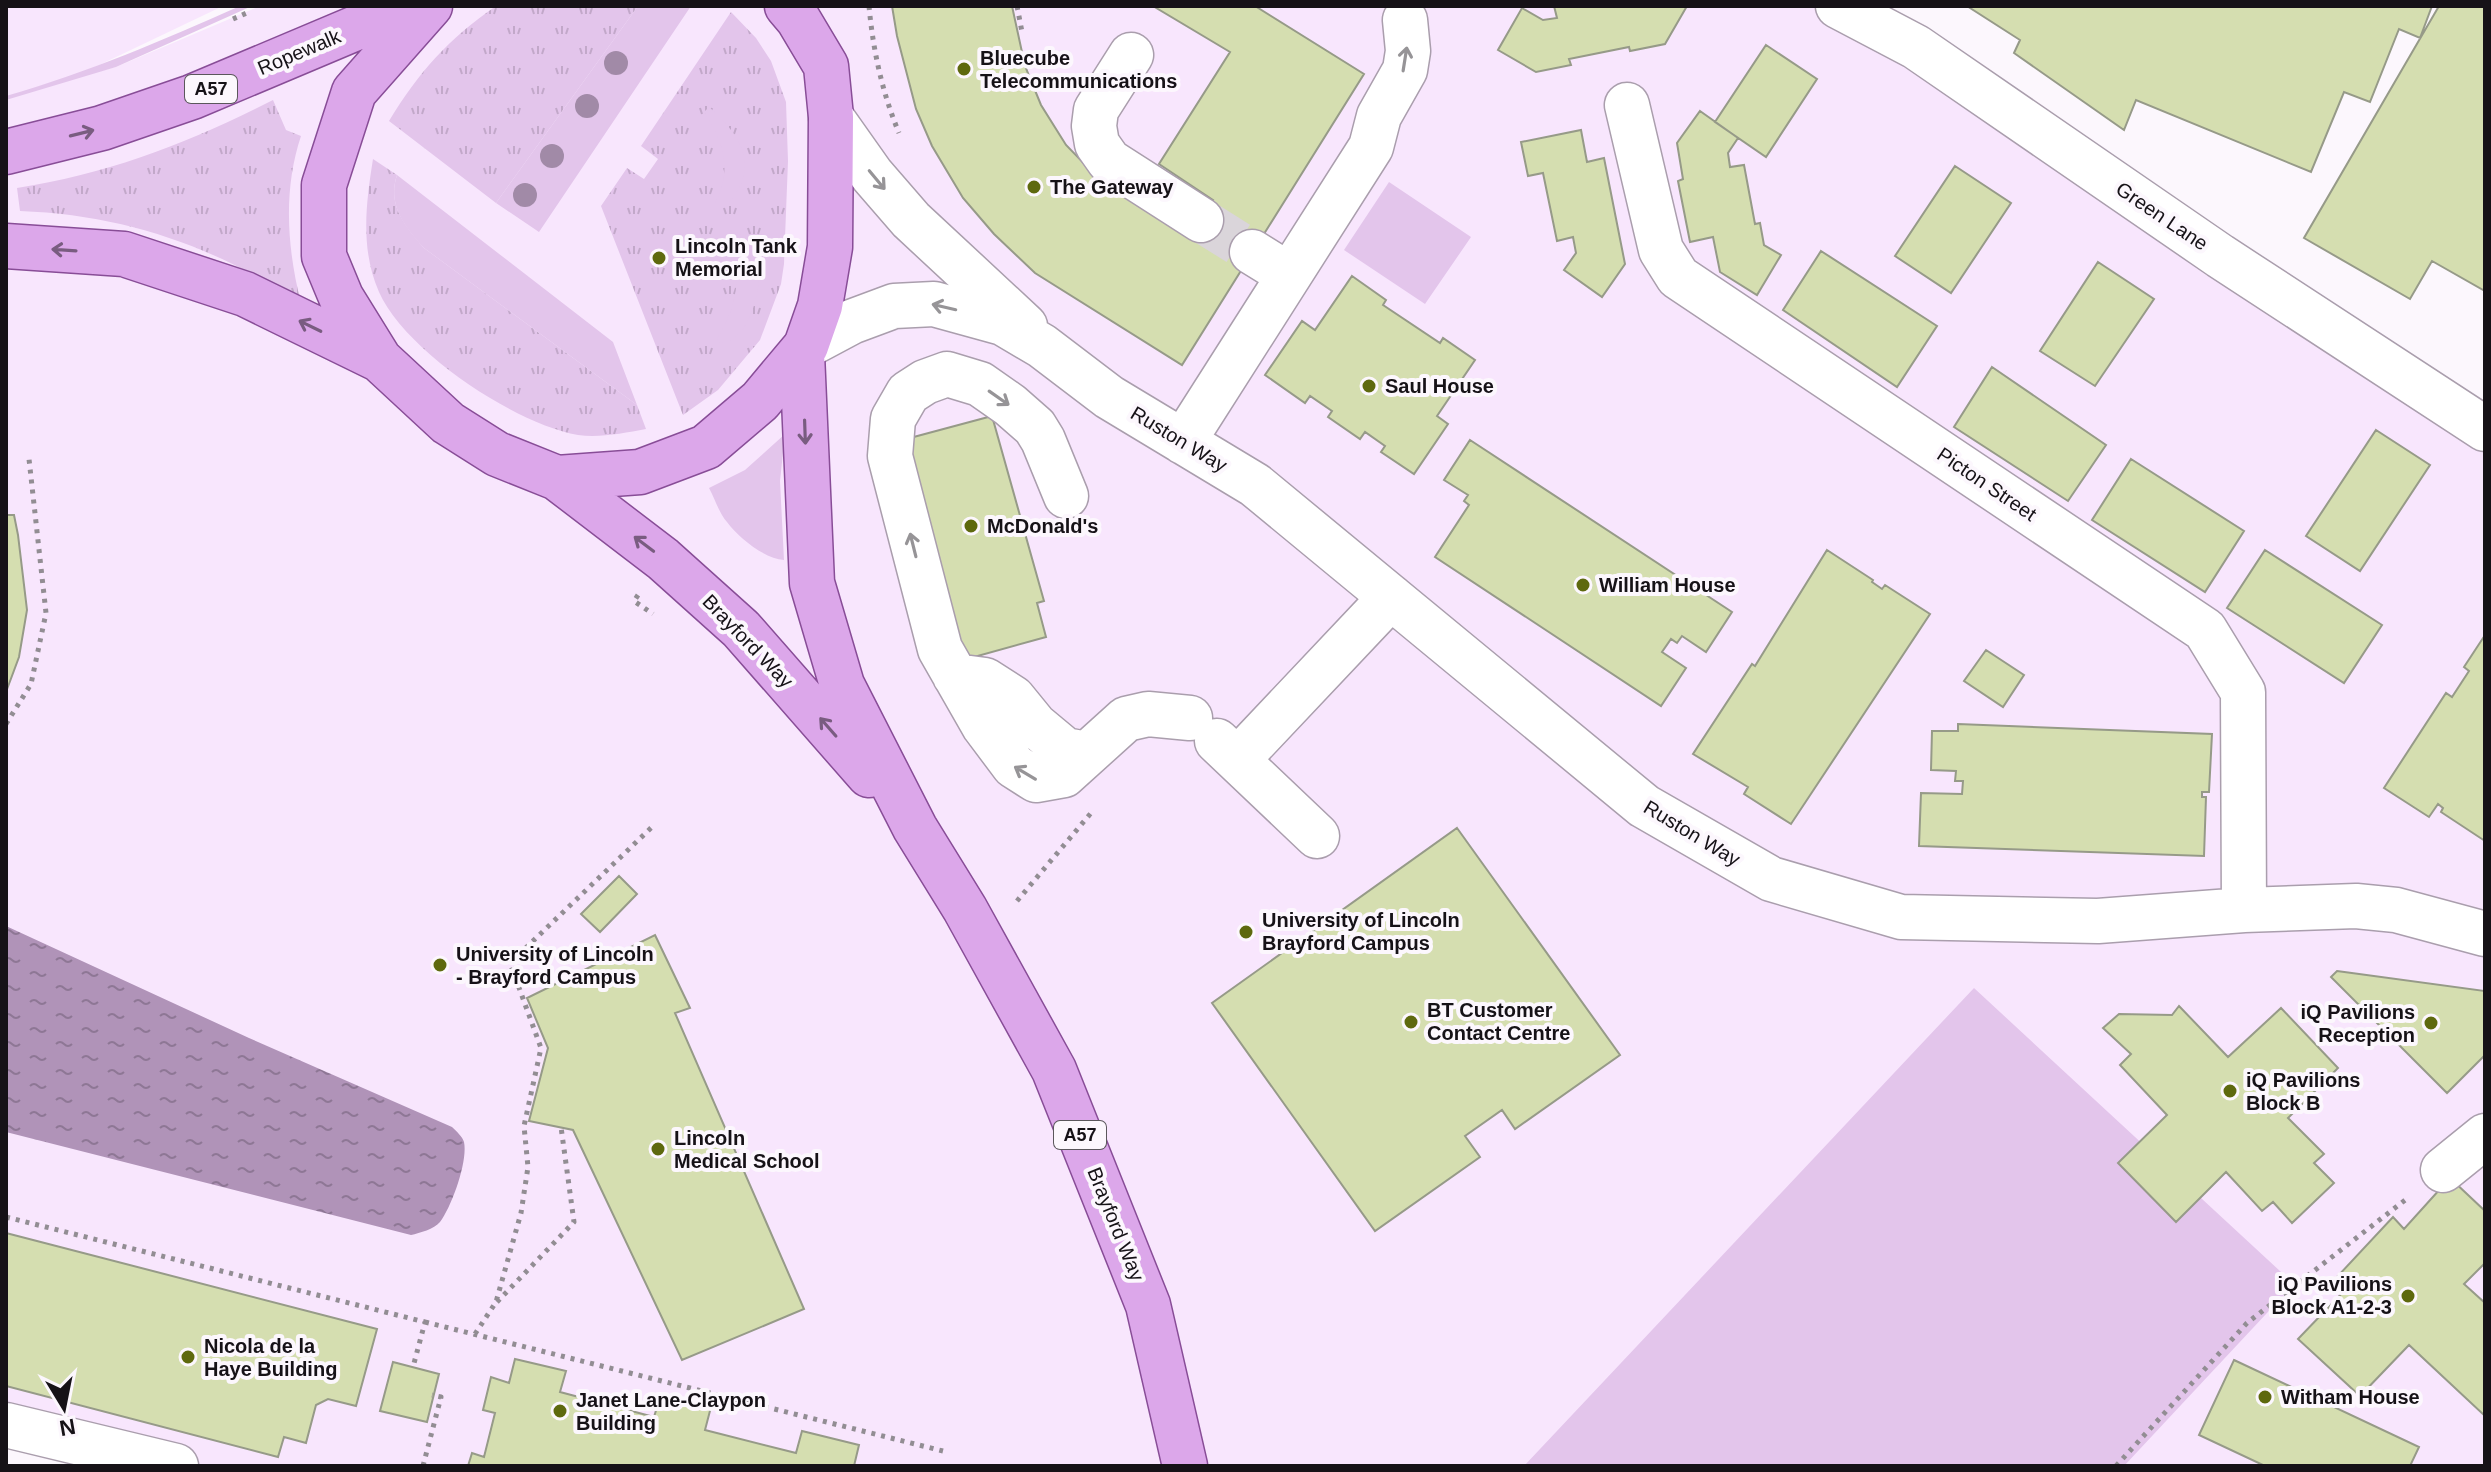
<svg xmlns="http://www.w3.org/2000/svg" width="2491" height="1472" viewBox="0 0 2491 1472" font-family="Arial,sans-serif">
<defs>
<pattern id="grass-tufts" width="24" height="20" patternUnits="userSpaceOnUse" patternTransform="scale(2)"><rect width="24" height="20" fill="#e3c5eb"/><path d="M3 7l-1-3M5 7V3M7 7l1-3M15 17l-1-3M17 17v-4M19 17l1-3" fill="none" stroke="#c2a8c9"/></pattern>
<pattern id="water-ripples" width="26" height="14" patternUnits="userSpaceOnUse" patternTransform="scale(2)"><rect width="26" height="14" fill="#b093b8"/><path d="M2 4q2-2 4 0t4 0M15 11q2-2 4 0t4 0" fill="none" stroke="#8e7795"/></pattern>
</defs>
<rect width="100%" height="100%" fill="#fcf7fd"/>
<path fill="#f8e6fd" d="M6,6H223L70,79L116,67L260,6H1838L2485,429V1466H156L6,1435Z"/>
<path fill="url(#grass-tufts)" d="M496,6H638L496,203L389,121C419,72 448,39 496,6Z
M731,12L756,38L771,61L786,102L788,161L784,264L781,284L760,340L718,390L683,415L601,206L627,168L644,179L658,159L641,146Z
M273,100L286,130L301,136C283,190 287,248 301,303C213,246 125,215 20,211L17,188C109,174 191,142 273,100Z
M373,159L397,175C387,205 405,226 424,248L637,405L646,429C624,433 600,438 578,435C515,424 405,351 379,292C360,249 366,203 373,159Z"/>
<path fill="#e3c5eb" d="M240,6H252L116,67L6,100V96C89,72 161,41 240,6Z
M638,6H691L539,232L496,203Z
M709,107C745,138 762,173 721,210H716L714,205C733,172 724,142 704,112Z
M397,175L613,342L637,405L424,248C405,227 387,205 397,175Z
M1389,182L1471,237L1425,304L1344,250Z
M730,231C780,238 757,343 720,343L717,339C736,308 745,273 727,238Z
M785,434L780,481L784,560C765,559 739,538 727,522C719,513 715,499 709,488L745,470Z
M1974,988L2294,1284L2124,1466H1524Z"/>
<path fill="url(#water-ripples)" d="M6,926L249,1038L452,1127C457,1132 462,1136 464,1142C468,1161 452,1206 440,1222C434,1229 420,1233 411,1235L6,1132Z"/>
<path fill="#d5deb0" stroke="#969a88" stroke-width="2" d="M892,6H1012L1025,66L1041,105L1066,145L1098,178L1192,235L1213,200L1159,164L1230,52L1153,6H1255L1364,74L1182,365L1035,273L994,234L963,198L932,146L916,109L897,36Z
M1554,6H1687L1665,44L1630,51L1629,47L1569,59L1571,65L1536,72L1498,50L1522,8L1543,20L1557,18Z
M1967,6H2432L2420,38L2399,29L2370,102L2344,92L2311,172L2136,100L2124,130L2014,53L2020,40Z
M2439,6H2485V291L2432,261L2410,299L2304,238Z
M1766,45L1817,79L1766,157L1715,122Z
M1700,111L1738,138L1728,153L1730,167L1744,165L1755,224L1760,223L1764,245L1781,255L1757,295L1720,272L1713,237L1690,242L1678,181L1683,179L1677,143Z
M1581,130L1587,162L1604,158L1625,264L1602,297L1564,270L1576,253L1573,237L1557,241L1543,173L1528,176L1521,142Z
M1955,166L2011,203L1951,293L1895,256Z
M1821,251L1937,326L1897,387L1783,310Z
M2098,262L2154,299L2095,386L2040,351Z
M1352,276L1386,300L1383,305L1440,343L1443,338L1475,360L1437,416L1448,424L1414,474L1381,452L1385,446L1365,432L1360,439L1328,417L1332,411L1310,396L1305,403L1265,375L1302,321L1315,330Z
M1992,367L2106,445L2068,501L1954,427Z
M992,416L1044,601L1037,603L1046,637L956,662L895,442Z
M2376,430L2430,465L2360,571L2306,536Z
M1470,440L1732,612L1706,652L1682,636L1677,643L1671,639L1662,652L1686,668L1661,706L1435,557L1469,505L1464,501L1468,495L1444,480Z
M2131,459L2244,531L2205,592L2092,520Z
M6,515H14L18,535L27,610L19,657L6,692Z
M1827,550L1873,580L1872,582L1882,589L1885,585L1930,614L1791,824L1744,794L1748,787L1693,754L1752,664L1755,666Z
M2265,550L2382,625L2344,683L2227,608Z
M2485,635V841L2441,812L2443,808L2438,804L2429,817L2384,788L2446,693L2452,697L2469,671L2464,667Z
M1986,650L2024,675L2003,707L1964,681Z
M1958,724L2212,734L2209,792H2202V797H2206L2204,856L1919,846L1921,793L1962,794L1963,781H1955L1956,771L1931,770L1932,731H1958Z
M1457,828L1620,1055L1515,1129L1502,1110L1465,1136L1480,1157L1375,1231L1212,1003Z
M619,876L637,894L600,932L581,914Z
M655,935L690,1008L675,1013L804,1309L682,1360L573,1130L529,1121L548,1048L527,998Z
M2337,971L2485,991V1055L2447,1093L2331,977Z
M2179,1006L2228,1057L2281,1008L2338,1068L2288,1118L2324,1154L2314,1163L2334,1183L2292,1223L2273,1202L2262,1211L2226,1172L2176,1222L2118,1163L2167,1115L2120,1065L2131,1054L2103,1028L2119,1014L2172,1015Z
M2450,1178L2485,1211V1263L2464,1284L2485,1303V1416L2409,1345L2360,1396L2298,1339L2347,1288L2337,1277L2393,1217L2404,1229Z
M6,1233L377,1329L356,1406L328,1399L316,1405L306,1443L284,1437L278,1457L6,1386Z
M515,1359L566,1371L560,1392L654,1417L661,1394L711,1407L705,1430L796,1453L802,1431L859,1445L854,1466H468L472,1453L484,1457L495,1413L483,1410L491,1377L509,1383Z
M2234,1360L2419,1447L2410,1466H2265L2199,1435Z
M393,1362L439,1374L427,1422L380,1411Z"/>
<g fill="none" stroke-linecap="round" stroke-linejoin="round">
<path stroke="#dad5da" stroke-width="44" stroke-dasharray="44 22" stroke-linecap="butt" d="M1201,220L1252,252"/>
<g stroke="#aa9ead" stroke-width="47">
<path id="minor" d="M1838,6L1916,47L2220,256L2485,429
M1131,55L1096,110L1094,126L1097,144L1109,161L1201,220
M1627,105L1661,250L1678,277L2205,630L2243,692L2244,910
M831,117L872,175L911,220L1025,326
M1252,252L1289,275
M806,346L851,322L894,306L934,304L1003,323L1042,346L1109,397L1255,485L1644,806L1771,879L1901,917L2098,921L2244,910L2356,906L2396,910L2485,934
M1183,442L1371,147L1379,116L1405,70L1408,51L1405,20
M1066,496L1043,440L1035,427L1010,405L980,384L947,374L925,382L908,393L893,419L890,456L940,649L984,726L1014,766L1036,780L1064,775L1126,719L1148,714L1190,718
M955,676L985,680L1013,698L1035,725L1065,750L1087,754
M1217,741L1317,836
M1238,759L1391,597
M2443,1170L2485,1136
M6,1425L176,1466"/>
</g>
<g stroke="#884d97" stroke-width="47">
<path id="major" d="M430,6L354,92L324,185V256L341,297L380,360L448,423L497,454L557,478L640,472L706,447L760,401L806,346L820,306L830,247L831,117L826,66L798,19L787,6
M6,152L102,128L192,97L408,6
M6,246L124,254L245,294L380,360
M802,354L812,583L842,685L915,828L965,909L1054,1070L1148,1305L1185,1466
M557,478L663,559L741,629L869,775"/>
</g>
<path stroke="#928d93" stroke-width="5" stroke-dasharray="4 6" stroke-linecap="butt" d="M869,6C873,50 882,92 899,133
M1017,6L1022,32
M233,19L249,12
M638,595L634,601L653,614
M6,724L31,684L46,613L29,459
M1017,901L1091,813
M6,1217L425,1322L413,1367
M497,1302L574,1222L561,1127
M425,1322L943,1451
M475,1334L496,1302L521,1213L528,1167L524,1126L541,1048L510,963L653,826
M423,1466L441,1397L432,1395
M2116,1466L2247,1323L2409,1197"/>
<use href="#minor" stroke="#fff" stroke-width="44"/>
<use href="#major" stroke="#dca7ea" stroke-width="44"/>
</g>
<g fill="#a18aa7">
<circle cx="616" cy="63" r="12"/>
<circle cx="587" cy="106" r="12"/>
<circle cx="552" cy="156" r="12"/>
<circle cx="525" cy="195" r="12"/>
</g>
<defs><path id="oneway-shaft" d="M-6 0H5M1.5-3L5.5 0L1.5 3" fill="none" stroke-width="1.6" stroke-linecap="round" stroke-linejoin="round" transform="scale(2)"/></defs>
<g stroke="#969497">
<use href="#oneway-shaft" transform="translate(1405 59) rotate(-81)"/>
<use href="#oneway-shaft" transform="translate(877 180) rotate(50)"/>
<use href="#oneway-shaft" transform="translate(944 307) rotate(-167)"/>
<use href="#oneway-shaft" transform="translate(999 398) rotate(35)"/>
<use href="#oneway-shaft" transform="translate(913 545) rotate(-104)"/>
<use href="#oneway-shaft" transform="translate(1025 773) rotate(-149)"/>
</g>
<g stroke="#795c80">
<use href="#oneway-shaft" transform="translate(82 133) rotate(-14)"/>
<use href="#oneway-shaft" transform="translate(64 250) rotate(-176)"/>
<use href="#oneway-shaft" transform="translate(310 326) rotate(-154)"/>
<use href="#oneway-shaft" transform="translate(805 432) rotate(88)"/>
<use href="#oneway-shaft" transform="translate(644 544) rotate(-143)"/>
<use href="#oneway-shaft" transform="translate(828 727) rotate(-131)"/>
</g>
<g fill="#5e690e" stroke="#fcf7fd" stroke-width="3">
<circle cx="964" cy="69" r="8"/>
<circle cx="1034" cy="187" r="8"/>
<circle cx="659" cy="258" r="8"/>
<circle cx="1369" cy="386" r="8"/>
<circle cx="971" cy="526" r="8"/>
<circle cx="1583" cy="585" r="8"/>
<circle cx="1246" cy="932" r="8"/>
<circle cx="440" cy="965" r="8"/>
<circle cx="1411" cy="1022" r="8"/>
<circle cx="2431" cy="1023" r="8"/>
<circle cx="2230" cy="1091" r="8"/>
<circle cx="658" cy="1149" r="8"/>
<circle cx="2408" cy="1296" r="8"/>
<circle cx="188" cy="1357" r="8"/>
<circle cx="2265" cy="1397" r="8"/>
<circle cx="560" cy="1411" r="8"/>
</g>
<g text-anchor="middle" stroke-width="8" stroke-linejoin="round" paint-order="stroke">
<g fill="#fcf7fd" stroke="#5b575c" stroke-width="2">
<rect x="185" y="75" width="52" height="28" rx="6"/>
<rect x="1054" y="1121" width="52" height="28" rx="6"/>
</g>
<g font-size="18" font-weight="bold" fill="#161217">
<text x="211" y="95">A57</text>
<text x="1080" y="1141">A57</text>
</g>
<g font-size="20" fill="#161217" stroke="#fcf7fd">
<text transform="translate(299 52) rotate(-23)" y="7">Ropewalk</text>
<text transform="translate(2162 216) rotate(34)" y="7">Green Lane</text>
<text transform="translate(1179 439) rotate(31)" y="7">Ruston Way</text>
<text transform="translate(1987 484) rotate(34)" y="7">Picton Street</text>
<text transform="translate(748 641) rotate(46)" y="7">Brayford Way</text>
<text transform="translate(1692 833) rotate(31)" y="7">Ruston Way</text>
<text transform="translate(1116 1224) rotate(68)" y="7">Brayford Way</text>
</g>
<g font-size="20" font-weight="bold" fill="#161217" stroke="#fcf7fd" text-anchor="start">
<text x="980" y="65">Bluecube<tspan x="980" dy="23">Telecommunications</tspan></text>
<text x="1050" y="194">The Gateway</text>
<text x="675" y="253">Lincoln Tank<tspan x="675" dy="23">Memorial</tspan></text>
<text x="1385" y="393">Saul House</text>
<text x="987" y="533">McDonald's</text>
<text x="1599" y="592">William House</text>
<text x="1262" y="927">University of Lincoln<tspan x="1262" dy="23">Brayford Campus</tspan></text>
<text x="456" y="961">University of Lincoln<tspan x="456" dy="23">- Brayford Campus</tspan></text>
<text x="1427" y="1017">BT Customer<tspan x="1427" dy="23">Contact Centre</tspan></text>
<text x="2415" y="1019" text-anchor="end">iQ Pavilions<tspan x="2415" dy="23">Reception</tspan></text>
<text x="2246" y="1087">iQ Pavilions<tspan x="2246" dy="23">Block B</tspan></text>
<text x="674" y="1145">Lincoln<tspan x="674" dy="23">Medical School</tspan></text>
<text x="2392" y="1291" text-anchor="end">iQ Pavilions<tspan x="2392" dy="23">Block A1-2-3</tspan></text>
<text x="204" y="1353">Nicola de la<tspan x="204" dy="23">Haye Building</tspan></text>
<text x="2281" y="1404">Witham House</text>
<text x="576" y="1407">Janet Lane-Claypon<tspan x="576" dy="23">Building</tspan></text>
</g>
</g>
<rect width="2491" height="1472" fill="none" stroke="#161217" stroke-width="16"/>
<g transform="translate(64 1408) rotate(170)" stroke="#fcf7fd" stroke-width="6" paint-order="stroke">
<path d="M0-6L14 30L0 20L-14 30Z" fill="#161217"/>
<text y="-12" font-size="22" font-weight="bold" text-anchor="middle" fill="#161217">N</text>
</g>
</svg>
